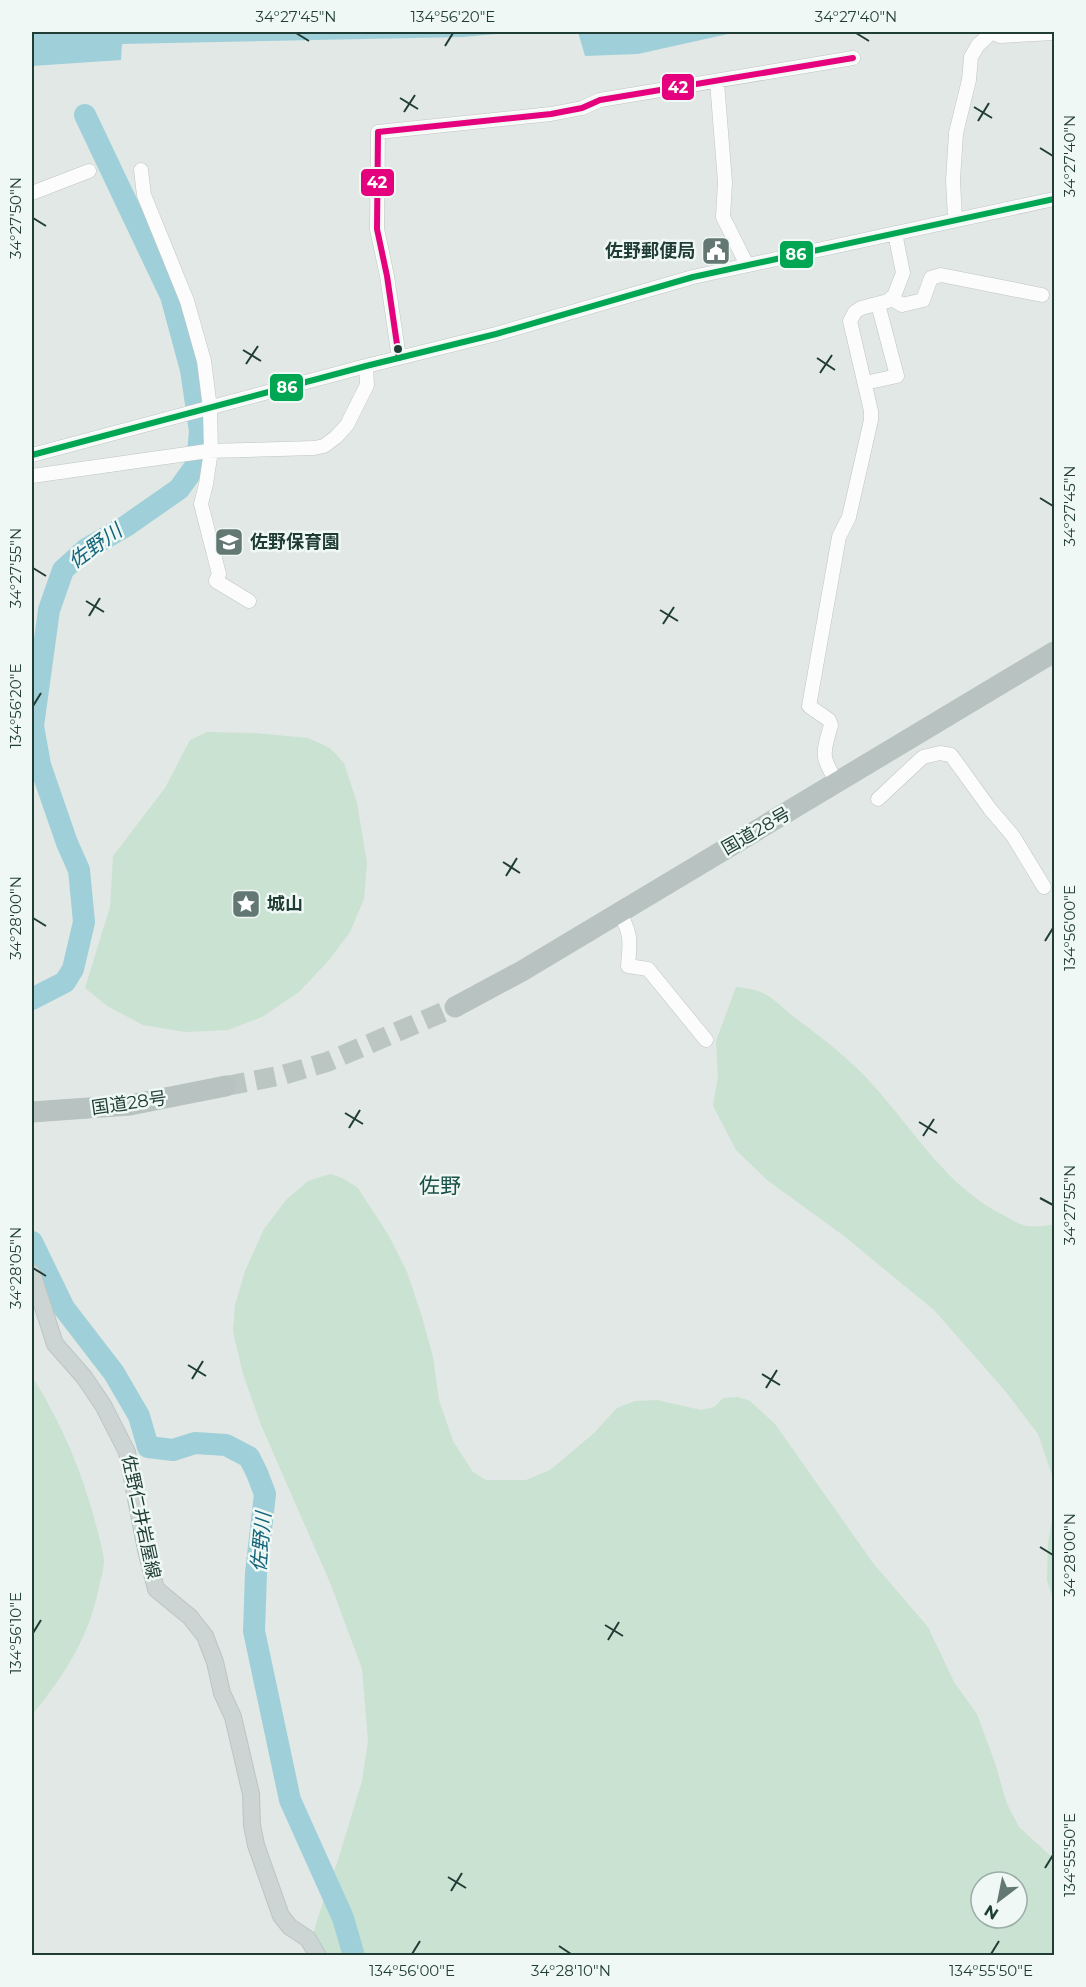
<svg xmlns="http://www.w3.org/2000/svg" width="1086" height="1987" viewBox="0 0 1086 1987" font-family="Montserrat,'Noto Sans JP',sans-serif">
<rect width="100%" height="100%" fill="#e2e8e5"/>
<path fill="#cae2d2" fill-rule="evenodd" d="M207,732L254,733L308,738L330,748L344,763L357,803L367,863L364,899L350,932L329,960L299,992L262,1017L228,1030L185,1032L143,1025L107,1006L85,988L110,907L113,856L165,788L190,740Z
M736,987C771,990 773,1001 798,1020C825,1040 852,1061 874,1086C915,1132 949,1190 1007,1217C1013,1220 1020,1225 1027,1226C1036,1227 1046,1226 1054,1224V1481L1038,1434L1006,1392L934,1310L844,1236L767,1180L736,1150L713,1106L718,1076L716,1041Z
M330,1174L342,1178L358,1188L389,1236L407,1272L422,1317L433,1357L439,1400L453,1441L473,1472L486,1480H526L550,1470L594,1433L617,1408L635,1401L657,1400L701,1410L714,1407L723,1398L738,1397L750,1401L775,1424L873,1563L928,1627L954,1682L977,1714L995,1763L1007,1804L1019,1827L1054,1859V1955H308L317,1920L338,1860L362,1781L368,1741L362,1669L331,1585L261,1425L243,1374L233,1332L235,1305L245,1271L264,1229L286,1200L308,1181ZM981,1882H1017V1918H981Z
M32,1378L35,1381C64,1428 85,1479 98,1533C100,1541 103,1551 104,1560C104,1567 102,1575 100,1582C90,1636 66,1673 32,1715Z
M1054,1509V1603L1047,1580L1048,1543Z"/>
<path fill="#9fd0da" d="M32,32H517L463,37L122,44L121,60L32,66Z
M578,32H737L638,54L585,56Z"/>
<g fill="none" stroke-linecap="round" stroke-linejoin="round">
<path stroke="#9fd0da" stroke-width="22" d="M32,999L65,982L73,969L84,922L79,870L67,843L40,765L33,726L49,610L63,570L86,549L126,526L179,489L197,464L200,431L191,370L171,296L85,115
M32,1242L64,1308L114,1373L139,1416L148,1447L173,1450L195,1443L226,1445L249,1457L257,1473L265,1494L256,1573L254,1631L290,1800L343,1918L354,1956"/>
<path stroke="#bbc6c2" stroke-width="20" stroke-dasharray="20 10" stroke-linecap="butt" d="M226,1086L283,1075L327,1062L455,1007"/>
<g stroke="#bfc5c2" stroke-width="15">
<path id="minor" d="M717,82L725,182L723,217L747,265
M141,170L144,195L187,301L204,361L210,408L211,451L206,484L201,504L219,574L216,581L249,601
M32,193L89,171
M955,220L953,180L956,133L969,80L971,57L978,45L992,32L1000,36L1054,33
M891,298L902,305L923,300L931,278L941,275L1042,295
M399,358L387,276L377,229L378,132L551,114L582,108L600,100L853,58
M865,383L897,376L878,304
M32,455L366,366L496,334L693,277L1054,199
M32,476L208,451L314,448L324,446L336,437L347,425L367,385L366,366
M838,783C820,757 823,753 831,725L829,720L809,706L839,537L849,517L871,420V411L850,321L855,312L861,308L888,301L894,296L903,273L895,233
M878,799L923,757L940,753L951,755L990,809L1013,836L1044,887
M619,913C632,933 630,943 628,966L648,969L706,1040"/>
</g>
<g stroke="#bbc5c2" stroke-width="18">
<path id="major" d="M32,1273L55,1344L84,1377L103,1405L127,1452L146,1550L156,1589L190,1617L205,1636L215,1662L222,1693L233,1717L251,1794L252,1825L256,1845L281,1916L290,1927L308,1939L318,1956"/>
</g>
<g stroke="#bbc5c2" stroke-width="21">
<path id="highway" d="M455,1007L522,971L1054,652
M32,1112L130,1105L226,1086"/>
</g>
<use href="#minor" stroke="#fbfcfb" stroke-width="14"/>
<use href="#major" stroke="#ccd5d3" stroke-width="16"/>
<use href="#highway" stroke="#b8c2c0" stroke-width="20"/>
<g stroke="#eff8f4" stroke-width="10">
<path id="bus-1" d="M399,358L387,276L377,229L378,132L551,114L582,108L600,100L853,58"/>
</g>
<g stroke="#eff8f4" stroke-width="10">
<path id="bus-2" d="M32,455L366,366L496,334L693,277L1054,199"/>
</g>
<use href="#bus-1" stroke="#e5007d" stroke-width="6"/>
<use href="#bus-2" stroke="#00a651" stroke-width="6"/>
</g>
<path fill="none" stroke="#1f3c35" stroke-width="2" d="M296,33L309,41M856,33L869,41M445,46L453,33M400,98L418,109M974,107L992,118M404,112L415,95M978,121L989,103M1040,148L1053,156M33,218L46,226M243,350L261,361M817,358L835,370M246,364L258,346M820,373L832,355M1040,498L1053,506M33,568L46,576M86,601L104,612M660,610L678,621M89,616L100,598M663,624L674,607M33,706L41,693M503,862L520,873M506,876L517,858M33,918L46,926M1045,941L1053,928M345,1113L363,1124M919,1122L937,1133M349,1128L360,1110M923,1136L934,1119M1040,1198L1053,1205M33,1268L46,1276M188,1365L206,1376M762,1374L780,1385M192,1379L203,1361M766,1388L777,1370M1040,1547L1053,1555M605,1625L623,1636M33,1633L41,1620M608,1640L619,1622M1045,1868L1053,1855M448,1877L466,1888M451,1891L462,1873M559,1946L571,1954M412,1954L420,1941M991,1954L999,1941"/>
<defs>
<g id="civic-square" transform="scale(1.5)"><rect x="-9" y="-9" width="18" height="18" rx="4" fill="#637873" stroke="#eff8f4"/><path d="M-.6-6.5H3V-4.5H.6V-3L4-1V1h2V6H-6V1h2V-1L-.6-3ZM-1.2 2.5V6h2.4V2.5Z" fill="#fff"/></g>
<g id="school-square" transform="scale(1.5)"><rect x="-9" y="-9" width="18" height="18" rx="4" fill="#637873" stroke="#eff8f4"/><path d="M0-5L7-2L0 1L-7-2ZM-4 1L0 2.5L4 1V4Q0 6-4 4Z" fill="#fff"/></g>
<g id="sight-square" transform="scale(1.5)"><rect x="-9" y="-9" width="18" height="18" rx="4" fill="#637873" stroke="#eff8f4"/><path d="M0-6L1.8-2.2L6-1.7L2.9 1.2L3.7 5.4L0 3.3L-3.7 5.4L-2.9 1.2L-6-1.7L-1.8-2.2Z" fill="#fff"/></g>
</defs>
<g fill-rule="evenodd">
<use href="#civic-square" x="716" y="251"/>
<use href="#school-square" x="229" y="542"/>
<use href="#sight-square" x="246" y="904"/>
</g>
<circle fill="#1f3c35" stroke="#eff8f4" stroke-width="2" cx="398" cy="349" r="5"/>
<g text-anchor="middle" stroke-width="5" stroke-linejoin="round" paint-order="stroke">
<g font-size="18" font-weight="bold" fill="#1f3c35" stroke="#eff8f4" text-anchor="start">
<text x="695" y="257" text-anchor="end">佐野郵便局</text>
<text x="250" y="548">佐野保育園</text>
<text x="267" y="910">城山</text>
</g>
<g font-size="18" fill="#1f3c35" stroke="#eff8f4">
<text transform="translate(756 831) rotate(-30)" y="6">国道28号</text>
<text transform="translate(129 1103) rotate(-8)" y="6">国道28号</text>
<text transform="translate(141 1517) rotate(78)" y="6">佐野仁井岩屋線</text>
</g>
<g font-size="20" font-style="italic" fill="#15667c" stroke="#eff8f4">
<text transform="translate(95 546) rotate(-36)" y="7">佐野川</text>
<text transform="translate(261 1542) rotate(-85)" y="7">佐野川</text>
</g>
<g font-size="21" fill="#194f45" stroke="#eff8f4">
<text x="440" y="1193">佐野</text>
</g>
</g>
<g stroke="#eff8f4" stroke-width="2">
<rect x="661" y="73" width="34" height="28" rx="6" fill="#e5007d"/>
<rect x="360" y="168" width="35" height="29" rx="6" fill="#e5007d"/>
<rect x="779" y="240" width="35" height="29" rx="6" fill="#00a651"/>
<rect x="269" y="373" width="35" height="29" rx="6" fill="#00a651"/>
</g>
<g font-size="16" text-anchor="middle" font-weight="bold" fill="#fff">
<text x="678" y="93">42</text>
<text x="377" y="188">42</text>
<text x="796" y="260">86</text>
<text x="287" y="393">86</text>
</g>
<rect width="1086" height="1987" fill="none" stroke="#eff8f4" stroke-width="66"/>
<g transform="translate(999 1900) rotate(212)"><circle r="28" fill="#eff8f4" stroke="#9cada8" stroke-width="1.5"/>
<path d="M0-4.5L10 22L0 15L-10 22Z" fill="#637873"/>
<text y="-9" font-size="16" font-weight="bold" text-anchor="middle" fill="#1f3c35">N</text>
</g>
<rect x="33" y="33" width="1020" height="1921" fill="none" stroke="#1f3c35" stroke-width="2"/>
<g font-size="15" text-anchor="middle" fill="#1f3c35">
<text x="296" y="22">34°27'45"N</text>
<text x="453" y="22">134°56'20"E</text>
<text x="856" y="22">34°27'40"N</text>
<text transform="translate(1070 156) rotate(-90)" y="5">34°27'40"N</text>
<text transform="translate(16 218) rotate(-90)" y="5">34°27'50"N</text>
<text transform="translate(1070 506) rotate(-90)" y="5">34°27'45"N</text>
<text transform="translate(16 568) rotate(-90)" y="5">34°27'55"N</text>
<text transform="translate(16 706) rotate(-90)" y="5">134°56'20"E</text>
<text transform="translate(16 918) rotate(-90)" y="5">34°28'00"N</text>
<text transform="translate(1070 928) rotate(-90)" y="5">134°56'00"E</text>
<text transform="translate(1070 1205) rotate(-90)" y="5">34°27'55"N</text>
<text transform="translate(16 1268) rotate(-90)" y="5">34°28'05"N</text>
<text transform="translate(1070 1555) rotate(-90)" y="5">34°28'00"N</text>
<text transform="translate(16 1633) rotate(-90)" y="5">134°56'10"E</text>
<text transform="translate(1070 1855) rotate(-90)" y="5">134°55'50"E</text>
<text x="412" y="1976">134°56'00"E</text>
<text x="571" y="1976">34°28'10"N</text>
<text x="991" y="1976">134°55'50"E</text>
</g>
</svg>
